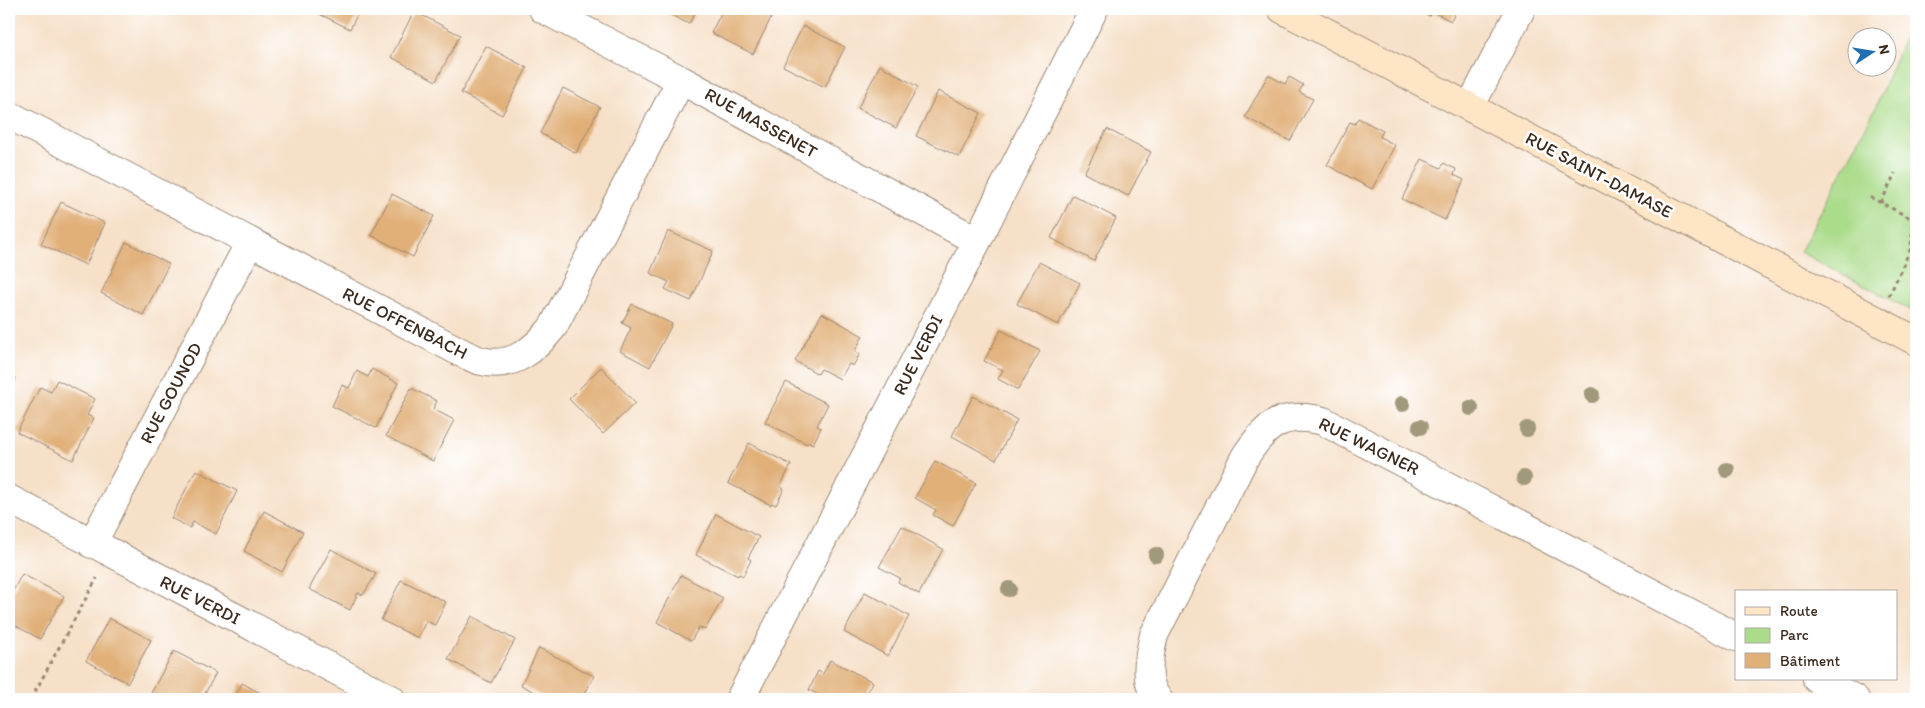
<svg xmlns="http://www.w3.org/2000/svg" width="1925" height="708" viewBox="0 0 1925 708" font-family="Itim,sans-serif">
<rect width="100%" height="100%" fill="#fff"/>
<filter id="ink" filterUnits="userSpaceOnUse"><feTurbulence type="fractalNoise" baseFrequency=".02" numOctaves="2"/><feDisplacementMap in="SourceGraphic" scale="10" xChannelSelector="R" yChannelSelector="G"/><feConvolveMatrix kernelMatrix="1 2 1 2 8 2 1 2 1" color-interpolation-filters="sRGB"/></filter>
<filter id="wash" filterUnits="userSpaceOnUse"><feTurbulence type="fractalNoise" baseFrequency=".0096" numOctaves="4" result="noise"/><feDisplacementMap in="SourceGraphic" scale="20" xChannelSelector="R" yChannelSelector="G"/><feGaussianBlur stdDeviation="1.12" result="paint"/><feColorMatrix in="noise" values="0 0 0 0 0 0 0 0 0 0 0 0 0 0 0 0 0 1.4 0 .05"/><feComposite in="paint" operator="in"/></filter>
<g filter="url(#wash)">
<rect width="100%" height="100%" fill="#f6e0c8"/>
<path fill="#aadc8a" stroke="#728354" d="M1916,9V313L1800,252L1874,111Z"/>
<g id="blocks">
<path fill="#e1b079" d="M309,9H360L350,29Z
M659,9H697L689,24Z
M723,9H764L773,14L753,54L711,33Z
M1416,9H1457L1451,21L1433,12L1430,16Z
M414,11L460,35L436,81L391,57Z
M803,26L845,47L825,87L783,66Z
M486,46L527,68L502,115L461,93Z
M880,65L918,87L896,128L858,108Z
M1268,75L1285,84L1289,77L1295,80L1303,85L1299,92L1313,99L1290,141L1245,117Z
M563,88L600,107L576,153L540,133Z
M938,91L981,113L959,157L916,136Z
M1358,118L1383,131L1380,137L1395,145L1372,189L1327,165L1350,122L1355,124Z
M1107,129L1151,152L1128,196L1084,173Z
M1422,159L1441,168L1444,163L1449,166L1456,169L1454,175L1464,180L1445,220L1402,199Z
M392,194L434,216L413,257L371,235Z
M1073,195L1116,218L1094,261L1051,238Z
M61,202L105,223L86,265L41,244Z
M668,231L713,251L691,301L665,289L669,282L650,273Z
M126,242L169,264L143,315L101,293Z
M1039,262L1080,283L1058,325L1017,304Z
M632,304L672,324L650,367L620,351L631,328L622,323Z
M822,313L863,336L855,351L860,354L853,366L849,364L840,379L821,369L818,374L795,361Z
M1001,330L1040,351L1018,390L998,379L1003,370L984,361Z
M601,367L635,403L603,434L569,399Z
M372,369L398,383L376,428L332,406L342,385L349,388L357,371L368,377Z
M9,375L16,378L9,393Z
M57,380L95,399L87,415L94,418L73,460L17,432L40,387L51,392Z
M786,382L828,404L817,426L821,428L813,444L809,442L807,444L765,422Z
M411,388L437,401L433,409L454,420L433,461L386,436Z
M973,396L1017,420L996,460L952,436Z
M749,443L791,465L780,487L784,489L776,505L772,503L771,505L728,483Z
M935,461L976,483L953,526L933,515L936,510L915,498Z
M196,470L237,491L216,534L193,522L190,528L171,518Z
M264,511L303,532L282,572L244,551Z
M716,514L759,537L748,558L751,560L743,576L739,574L738,576L696,555Z
M902,526L943,549L919,594L898,582L900,578L879,567Z
M331,549L376,574L363,595L358,593L350,610L309,589Z
M22,574L64,596L40,639L9,622V598Z
M681,575L723,598L705,630L699,627L691,641L657,622Z
M401,580L446,602L435,625L426,621L418,638L381,620Z
M865,592L909,616L888,656L844,632Z
M472,616L515,640L491,683L448,659Z
M109,618L151,640L128,683L86,661Z
M539,648L594,676L582,699H543L544,697L521,685Z
M174,651L216,673L202,699H162L151,693Z
M830,660L873,682L864,699H819L821,696L809,690L818,671L823,674Z
M242,683L264,695L272,699H234Z"/>
</g>
</g>
<g filter="url(#ink)">
<use href="#blocks" fill-opacity="0" stroke="#988573" stroke-width="1"/>
<g fill="none" stroke-linecap="round" stroke-linejoin="round">
<g stroke="#988573" stroke-width="30">
<path id="street" d="M543,9L681,80L977,241
M1470,107L1521,9
M9,115L464,354C470,356 476,360 482,361C513,369 536,348 553,327L681,80
M9,499L391,699
M92,544L250,242
M1817,679L1855,699
M740,699L977,241L1094,9
M1158,699C1143,681 1149,656 1154,635L1245,457C1266,424 1283,411 1323,421L1736,637"/>
</g>
<g stroke="#988573" stroke-width="30">
<path id="secondary" d="M1282,9L1916,341"/>
</g>
<path stroke="#988573" stroke-width="3" stroke-dasharray="4 4" stroke-linecap="butt" d="M1913,140L1916,142
M1870,197L1916,221
M1881,203L1895,173
M1889,296L1911,248L1913,223L1916,209
M31,699L97,578"/>
<use href="#street" stroke="#fff" stroke-width="28"/>
<use href="#secondary" stroke="#fee5c5" stroke-width="28"/>
</g>
<g fill="#a1997c">
<circle cx="1592" cy="395" r="8"/>
<circle cx="1402" cy="404" r="8"/>
<circle cx="1471" cy="408" r="8"/>
<circle cx="1420" cy="427" r="8"/>
<circle cx="1527" cy="429" r="8"/>
<circle cx="1727" cy="470" r="8"/>
<circle cx="1524" cy="478" r="8"/>
<circle cx="1156" cy="555" r="8"/>
<circle cx="1009" cy="589" r="8"/>
</g>
</g>
<g text-anchor="middle" stroke-width="5" stroke-linejoin="round" paint-order="stroke">
<g font-size="18" fill="#3b2a1e" stroke="#fff">
<text transform="translate(761 123) rotate(29)" y="6">RUE MASSENET</text>
<text transform="translate(1599 175) rotate(28)" y="6">RUE SAINT-DAMASE</text>
<text transform="translate(405 323) rotate(27)" y="6">RUE OFFENBACH</text>
<text transform="translate(918 355) rotate(-63)" y="6">RUE VERDI</text>
<text transform="translate(171 393) rotate(-62)" y="6">RUE GOUNOD</text>
<text transform="translate(1369 446) rotate(26)" y="6">RUE WAGNER</text>
<text transform="translate(200 600) rotate(27)" y="6">RUE VERDI</text>
</g>
</g>
<rect width="1925" height="708" fill="none" stroke="#fff" stroke-width="30"/>
<rect x="1735" y="590" width="162" height="90" fill="#ffffff" stroke="#b1aaa5"/>
<rect x="1745" y="607" width="25" height="8" fill="#fee5c5" stroke="#b1aaa5"/>
<text x="1780" y="616" font-size="15" fill="#3b2a1e">Route</text>
<rect x="1745" y="628" width="25" height="15" fill="#aadc8a" stroke="#b1aaa5"/>
<text x="1780" y="640" font-size="15" fill="#3b2a1e">Parc</text>
<rect x="1745" y="653" width="25" height="15" fill="#e1b079" stroke="#b1aaa5"/>
<text x="1780" y="666" font-size="15" fill="#3b2a1e">Bâtiment</text>
<g transform="translate(1872 52) rotate(78)"><circle r="24" fill="#ffffff" stroke="#b1aaa5"/>
<path d="M0-4L9 19L0 12L-9 19Z" fill="#1f6fb2"/>
<text y="-8" font-size="14" font-weight="bold" text-anchor="middle" fill="#3b2a1e">N</text>
</g>
</svg>
